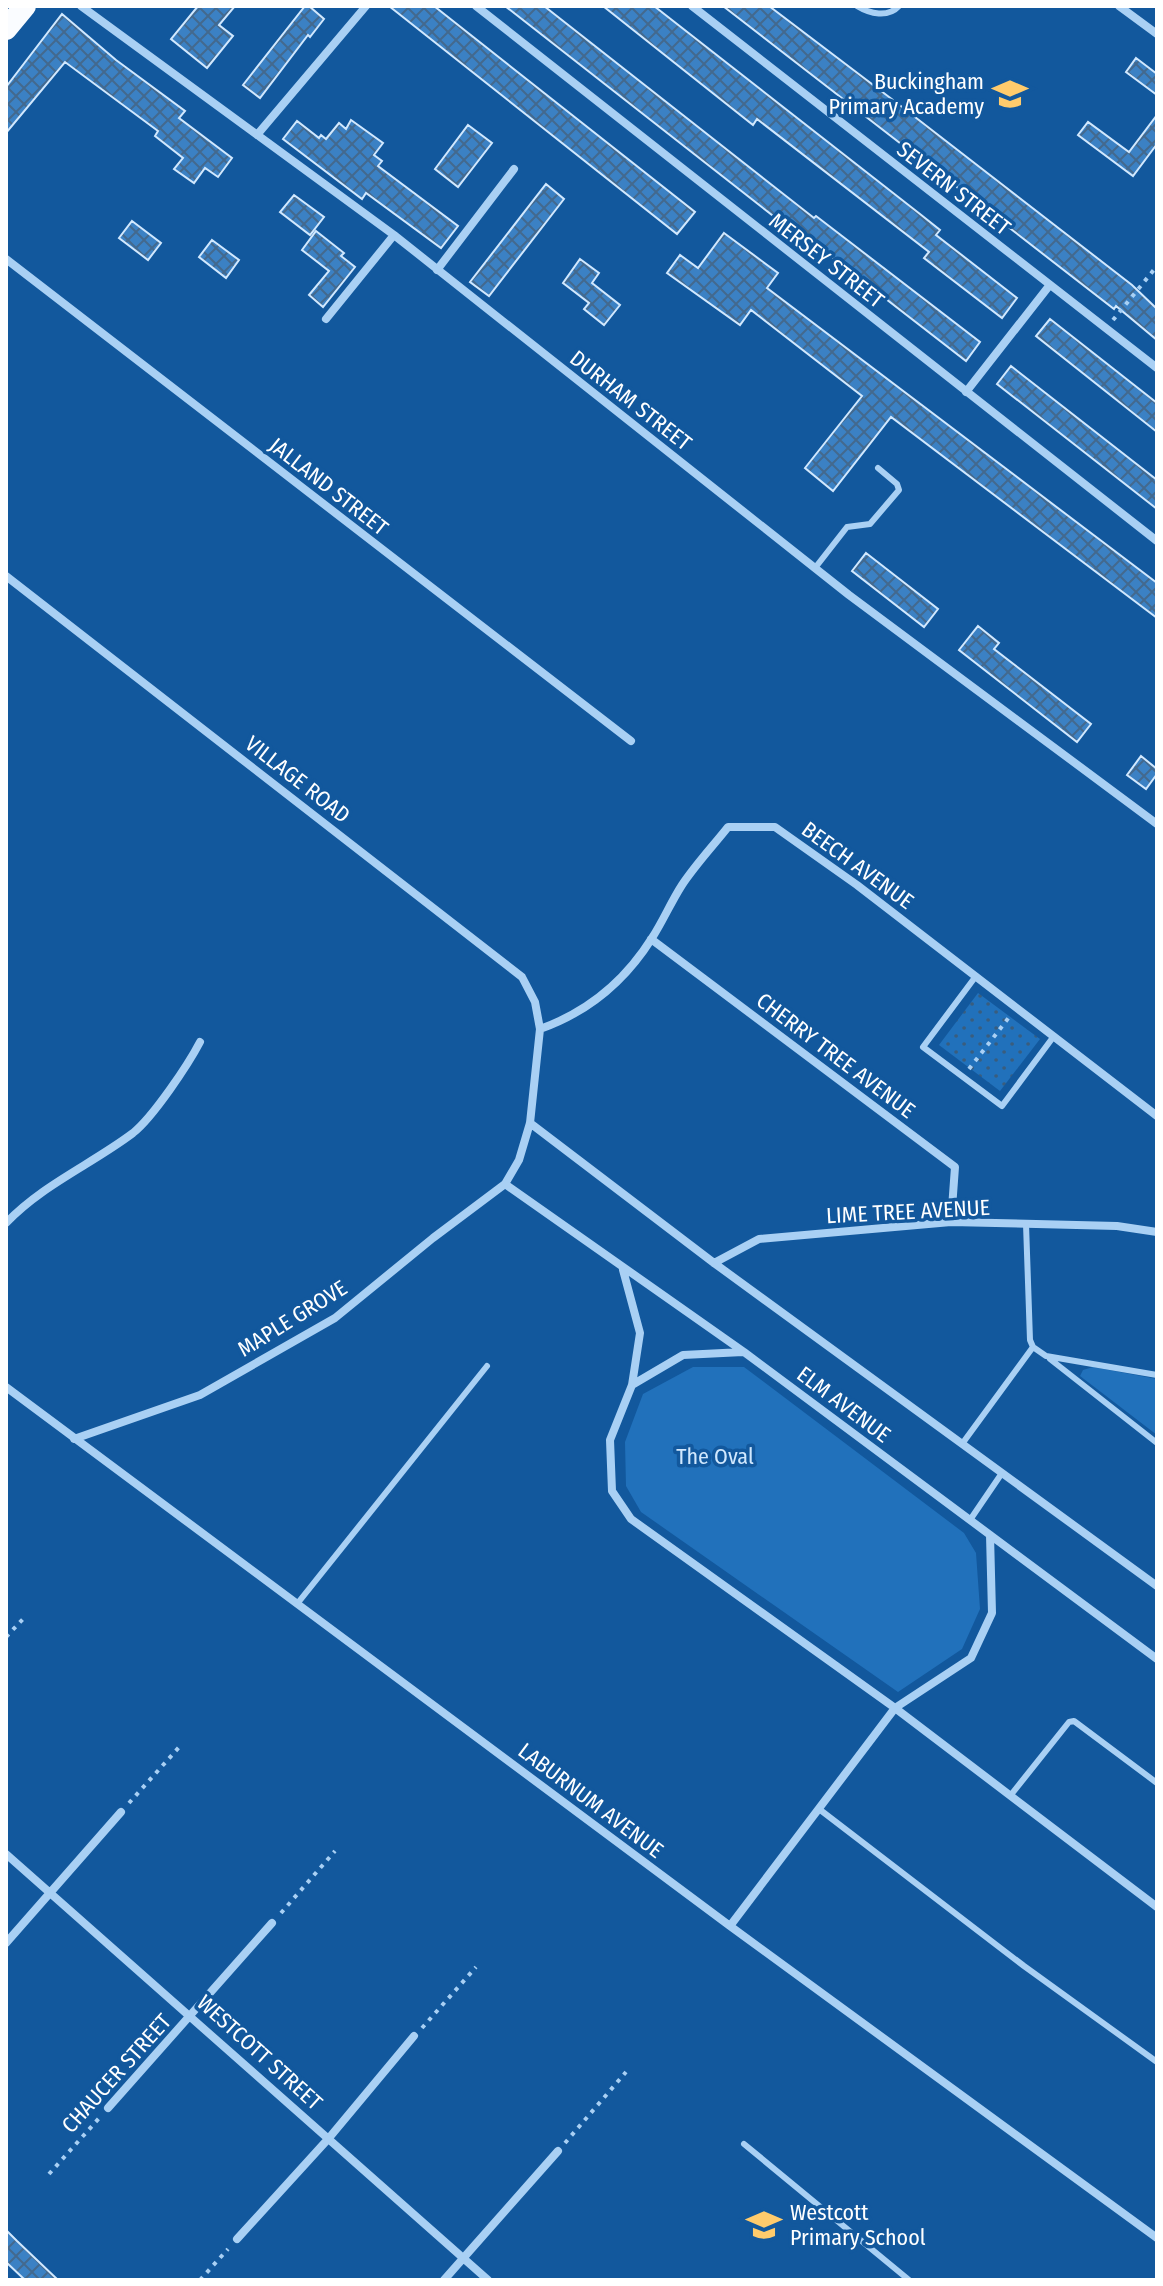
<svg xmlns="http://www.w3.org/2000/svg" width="1163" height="2286" viewBox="0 0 1163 2286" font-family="'Fira Sans Condensed',sans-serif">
<defs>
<pattern id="garden-dots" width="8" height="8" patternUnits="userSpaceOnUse" patternTransform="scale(2)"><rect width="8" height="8" fill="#2171bb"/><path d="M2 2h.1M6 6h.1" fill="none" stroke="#395d7e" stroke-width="1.8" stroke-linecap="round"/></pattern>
<pattern id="building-cross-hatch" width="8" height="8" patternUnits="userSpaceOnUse" patternTransform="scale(2)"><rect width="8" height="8" fill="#3b81c4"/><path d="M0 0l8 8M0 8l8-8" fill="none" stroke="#43698e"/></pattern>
</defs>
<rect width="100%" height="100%" fill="#12589d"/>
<path fill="#2171bb" d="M693,1367H744L964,1533L976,1553L980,1609L962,1649L898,1692L641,1512L626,1486L625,1442L643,1394Z
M1093,1367L1157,1379V1435L1080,1376L1083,1370Z"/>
<path fill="url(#garden-dots)" d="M978,993L1040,1039L1000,1091L939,1045Z"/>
<path fill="url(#building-cross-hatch)" stroke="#d1e8fe" stroke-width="2" d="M198,6H235L219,25L233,36L207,68L171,39Z
M305,6H309L324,19L310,37L308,35L260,98L243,85Z
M389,6H434L695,212L677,234Z
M505,6H544L814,218L816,216L980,342L966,361L797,230L795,233Z
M603,6H654L920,214L940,230L936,235L1017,298L1002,318L924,258L929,252L757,119L753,125Z
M723,6H769L893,100L1132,285L1157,309V340L1116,306L1114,309Z
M62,14L116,60L185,111L179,118L232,158L218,177L205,168L194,183L174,169L183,158L155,136L158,131L65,62L6,133V87Z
M1136,58L1157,74V95L1126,72Z
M1157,115V144L1133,176L1078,135L1088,122L1129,152Z
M351,120L383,143L374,155L382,161L378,166L458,226L441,248L366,193L362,199L283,139L297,121L319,138L321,135L326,139L339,123L346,129Z
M468,125L492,143L458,187L435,169Z
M546,184L564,199L489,296L470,282Z
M294,195L324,217L310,235L280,212Z
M132,221L161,243L148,260L119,238Z
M316,231L344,253L341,256L355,267L323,307L309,295L329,271L302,250Z
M724,233L778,273L767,288L1157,583V618L891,417L833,491L805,468L862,396L751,310L740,325L667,273L680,255L698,268Z
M212,240L239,260L226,278L199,257Z
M580,259L599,273L592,283L620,305L604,325L584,309L589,303L563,283Z
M1050,319L1157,403V432L1036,336Z
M1011,366L1157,480V509L997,384Z
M866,553L938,609L924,627L852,571Z
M978,626L999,643L994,649L1091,724L1077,742L959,650Z
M1141,756L1157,769V774L1146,789L1127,775Z
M6,2230L17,2241L58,2280H25L6,2262Z"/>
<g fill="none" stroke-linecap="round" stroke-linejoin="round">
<path stroke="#a9d0f4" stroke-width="4" stroke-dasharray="4 6" stroke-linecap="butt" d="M1113,320L1157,266
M969,1069L1010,1016
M6,1637L24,1618
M129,1803L181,1745
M281,1913L335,1851
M422,2028L476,1967
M565,2143L626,2072
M49,2174L101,2116
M200,2280L228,2249"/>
<path stroke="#a9d0f4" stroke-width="6" d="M857,6C870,14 888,18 899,6
M815,568L847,527L870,524L899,490L897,484L878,468
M976,976L923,1047L1002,1106L1054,1036
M1026,1224L1030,1340L1033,1347L1046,1356L1157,1375
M1050,1359L1157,1443
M962,1444L1033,1347
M970,1520L1002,1473
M297,1604L487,1366
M1010,1796L1069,1722L1074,1721L1157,1783
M819,1809L1024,1966L1157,2062
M744,2144L909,2280"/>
<path stroke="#a9d0f4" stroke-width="8" d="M81,6L394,235L849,595L1157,824
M476,6L1157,541
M692,6L1157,368
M1119,6L1157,34
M257,135L366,6
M6,259L631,741
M437,270L514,169
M326,319L394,235
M966,392L1049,286
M6,576L522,977L535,1002L540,1029
M651,939L955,1167L951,1222
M530,1123L714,1263L1157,1586
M505,1184L744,1352L1157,1659
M6,1223C42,1185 92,1164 133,1133C153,1117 188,1065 200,1042
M714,1263L759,1239L951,1222L1117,1226L1157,1232
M623,1270L640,1333L632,1385L610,1440L612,1491L631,1519L895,1708L971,1658L992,1613L990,1535
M632,1385L683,1355L743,1352
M6,1387L730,1926L1157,2238
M74,1439L200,1395L335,1318L433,1238L505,1184L519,1160L530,1123L540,1029C588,1012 625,981 652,938C663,921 671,902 682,885C696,864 713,846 728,827H775L857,885L1157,1116
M6,1854L488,2280
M730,1926L895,1708L1157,1907
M6,1943L121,1812
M108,2108L272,1923
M237,2239L329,2138L414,2036
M444,2280L558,2151"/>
<path stroke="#fafcff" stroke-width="22" d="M6,29L25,6"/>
</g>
<defs>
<g id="school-bare" transform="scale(2.76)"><path d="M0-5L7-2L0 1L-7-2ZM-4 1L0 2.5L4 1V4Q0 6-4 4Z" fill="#ffcb6c" stroke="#12589d" stroke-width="2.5" paint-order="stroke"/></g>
</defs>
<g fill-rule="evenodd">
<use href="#school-bare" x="1010" y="94"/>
<use href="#school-bare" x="764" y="2225"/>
</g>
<g text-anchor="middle" stroke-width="7" stroke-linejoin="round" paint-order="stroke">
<g font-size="22" fill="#fff" stroke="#12589d" text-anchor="end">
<text x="984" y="89">Buckingham<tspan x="984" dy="25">Primary Academy</tspan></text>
<text x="790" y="2220" text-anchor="start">Westcott<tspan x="790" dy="25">Primary School</tspan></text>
</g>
<g font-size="22" fill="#fff" stroke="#12589d">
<text transform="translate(954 188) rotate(38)" y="8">SEVERN STREET</text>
<text transform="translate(827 260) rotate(38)" y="8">MERSEY STREET</text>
<text transform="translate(631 400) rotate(38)" y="8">DURHAM STREET</text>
<text transform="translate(329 486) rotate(38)" y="8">JALLAND STREET</text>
<text transform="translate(298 779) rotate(38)" y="8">VILLAGE ROAD</text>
<text transform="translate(858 865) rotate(36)" y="8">BEECH AVENUE</text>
<text transform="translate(836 1055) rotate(37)" y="8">CHERRY TREE AVENUE</text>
<text transform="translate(908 1211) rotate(-3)" y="8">LIME TREE AVENUE</text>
<text transform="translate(292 1318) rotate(-32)" y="8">MAPLE GROVE</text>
<text transform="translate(844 1404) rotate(37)" y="8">ELM AVENUE</text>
<text transform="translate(591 1800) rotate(37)" y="8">LABURNUM AVENUE</text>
<text transform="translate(260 2052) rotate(42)" y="8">WESTCOTT STREET</text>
<text transform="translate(116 2073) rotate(-48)" y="8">CHAUCER STREET</text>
</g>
<g font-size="22" fill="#d1e8fe" stroke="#12589d">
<text x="715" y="1464">The Oval</text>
</g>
</g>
<rect width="1163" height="2286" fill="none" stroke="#ffffff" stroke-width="16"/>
</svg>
